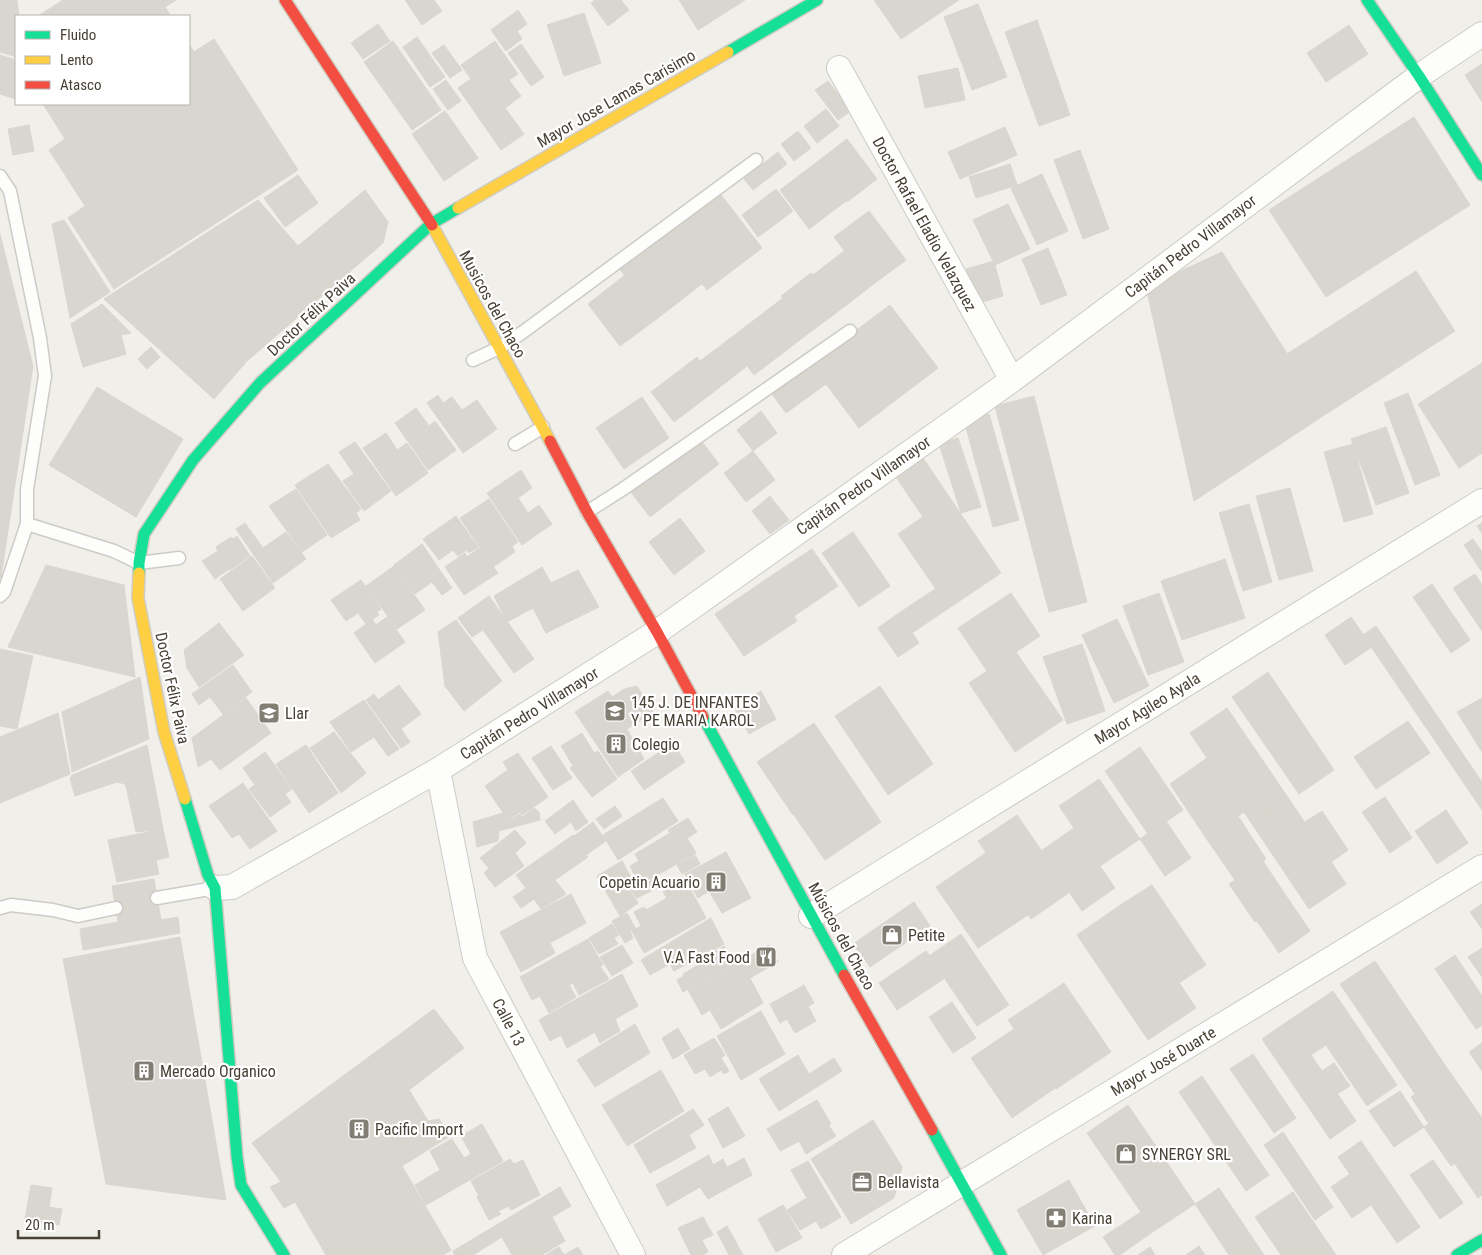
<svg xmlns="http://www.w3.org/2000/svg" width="1482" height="1255" viewBox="0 0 1482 1255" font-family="'Roboto Condensed',sans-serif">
<rect width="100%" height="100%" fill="#f0efea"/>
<path fill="#d9d6d0" stroke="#d9d6cf" d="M0,0H17L19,16H16V57L0,52Z
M63,0H176L165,7L171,16H38Z
M405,0H434L442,11L422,25Z
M595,0H621L629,10L608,26L591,3Z
M679,0H745L698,30Z
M874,0H959L901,39Z
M978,4L1007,77L972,90L944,17Z
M518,10L527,24L517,31L522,39L506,51L491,30Z
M584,13L601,63L564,76L547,25Z
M1037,20L1070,115L1039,126L1005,32Z
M378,24L390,41L363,59L351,43Z
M1349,25L1368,54L1326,82L1307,53Z
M417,37L445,77L430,87L403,47Z
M214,39L298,170L114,289L68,218L85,206L49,150L65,139L43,104H189V44L194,52Z
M393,41L441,110L412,130L364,62Z
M495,41L518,74L509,80L521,96L505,108L524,134L501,150L458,88L471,79L461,65Z
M521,44L544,77L531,86L508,53Z
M444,45L462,70L450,78L432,53Z
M0,55L16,60V99L0,94Z
M1482,64V102L1465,75Z
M958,68L965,100L925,108L918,76Z
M446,80L461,101L448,110L433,89Z
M828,81L851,111L838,120L815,90Z
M826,109L839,126L817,143L804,126Z
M445,111L478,158L444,181L412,134Z
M1414,117L1470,205L1326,297L1269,210Z
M29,125L34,151L13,155L8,129Z
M1005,127L1017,155L960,179L948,152Z
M798,131L811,148L794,161L781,144Z
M847,139L877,179L847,202L817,162Z
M1080,150L1109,229L1083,239L1054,160Z
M778,152L787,164L753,190L744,179Z
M817,162L846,201L809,229L780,190Z
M1010,164L1017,185L976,198L969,177Z
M1042,174L1068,231L1037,245L1011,188Z
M298,175L318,203L285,227L264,198Z
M776,189L793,211L758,237L742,215Z
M365,190L388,222L383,243L247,361L214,399L104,299L258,200L298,246Z
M719,192L762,248L707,290L664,233Z
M1008,204L1030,249L995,265L973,220Z
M869,211L906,260L871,286L834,237Z
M64,220L110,292L70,318L52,224Z
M664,233L703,283L658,318L619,268Z
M0,234L33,366L1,577L0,578Z
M1048,248L1067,295L1041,305L1022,259Z
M844,251L871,286L840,310L813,275Z
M1222,252L1326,414L1194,501L1146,287Z
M994,261L1003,296L976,304L966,269Z
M1416,271L1455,331L1326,414L1287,354Z
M811,273L840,310L809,333L781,296Z
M625,275L658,318L620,346L588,304Z
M783,298L809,333L754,375L728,340Z
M102,304L131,333L121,335L126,354L83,367L71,324Z
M890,305L938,368L859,428L811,364Z
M728,340L747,366L720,387L700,361Z
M151,347L160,357L147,369L138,359Z
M697,357L720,387L674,422L651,392Z
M1482,363V453L1459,468L1418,404Z
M811,364L826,384L786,413L772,394Z
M97,387L183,439L136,517L49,465Z
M1408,393L1440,475L1415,485L1384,403Z
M438,395L443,403L452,397L462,410L477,400L497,429L463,453L427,403Z
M1034,396L1087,602L1049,612L995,406Z
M642,397L669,438L624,469L596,428Z
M416,408L429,426L435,421L456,450L428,470L395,423Z
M761,411L777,433L753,451L737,430Z
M989,414L1019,520L993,527L964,420Z
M1386,427L1409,493L1376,505L1351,439Z
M386,433L397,450L407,443L428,473L396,496L363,448Z
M699,438L719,464L650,517L630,491Z
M958,438L981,507L961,513L939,444Z
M355,442L391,491L364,511L343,481L354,474L339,452Z
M1353,444L1373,514L1344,522L1324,452Z
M753,451L775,480L746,502L724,473Z
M923,458L950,498L923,517L896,477Z
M328,464L361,509L356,513L360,520L331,538L295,485Z
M521,470L532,488L518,498L528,513L539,505L552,524L522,545L487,493Z
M1290,488L1313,571L1279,580L1256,496Z
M296,489L327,535L302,552L269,506Z
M770,496L789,520L770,534L752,511Z
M950,498L1001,573L949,608L898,534Z
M489,499L518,542L512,546L515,552L493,567L460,518Z
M1249,504L1272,582L1243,591L1219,513Z
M456,516L478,547L469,553L467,550L458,556L453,550L439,560L423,539Z
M680,518L705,551L674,575L649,542Z
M245,523L263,548L286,532L306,559L273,583L236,529Z
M1482,523V533L1477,526Z
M853,532L890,586L859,607L822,553Z
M237,536L250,556L230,570L229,569L215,579L202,561L218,551L216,547L231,537L233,539Z
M1473,539L1482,552V572L1464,545Z
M422,544L452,588L442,595L432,582L415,594L394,565Z
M479,548L498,573L464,595L445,567L465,553L467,557Z
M812,549L838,586L794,616L768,578Z
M252,556L275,588L243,611L220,579Z
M1225,559L1245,618L1182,640L1161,581Z
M46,565L124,585L135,677L8,647Z
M394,566L425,610L397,629L366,586Z
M542,567L551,583L578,570L599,607L546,633L533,608L507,622L494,596Z
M1475,574L1482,585V631L1453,588Z
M768,578L797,621L744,656L715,614Z
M361,580L381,609L377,612L379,615L372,619L376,625L387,617L405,642L375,663L354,633L366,624L358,613L346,621L331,600Z
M1432,584L1470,640L1451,653L1413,597Z
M935,589L949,608L912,633L899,613Z
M1011,593L1040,636L987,671L958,628Z
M1159,593L1184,662L1148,675L1123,606Z
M489,596L534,659L514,673L483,630L472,637L458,618Z
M899,613L919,643L898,657L878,628Z
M1351,617L1372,647L1345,665L1325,635Z
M1117,619L1149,686L1114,703L1082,635Z
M456,620L502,681L464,711L445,686L438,632Z
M219,623L244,655L199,687L187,668L184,650Z
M1376,626L1482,782V810L1363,635Z
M1082,644L1105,711L1067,724L1043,657Z
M0,649L33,656L17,729L0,726Z
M1016,652L1063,720L1015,752L969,683Z
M233,665L252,692L223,714L210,697L199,705L192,694Z
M1268,672L1334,770L1299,794L1232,697Z
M140,677L149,739L72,772L62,712Z
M399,685L421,714L401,729L410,742L401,748L366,700L374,694L378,700Z
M637,686L653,712L627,729L644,759L618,777L575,712L608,691L612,697L624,689Z
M880,686L933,764L888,795L835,716Z
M761,691L776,719L749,734L734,707Z
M246,698L271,733L220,770L211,759L198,767L192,738Z
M1482,698V752L1457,712Z
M364,700L399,749L388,756L374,737L351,752L330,722Z
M1227,708L1287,796L1250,821L1190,733Z
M58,713L70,774L0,803V737Z
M1408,721L1430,753L1376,789L1354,757Z
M814,723L850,776L793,815L757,762Z
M334,732L366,773L341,793L310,748Z
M582,733L594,753L598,751L617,779L592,797L570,768L573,766L561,746Z
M673,743L685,762L644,790L631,771Z
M147,745L163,829L136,832L127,790L125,784L117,782L75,796L70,779L72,775Z
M306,745L338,793L309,813L276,764Z
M551,746L572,778L553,790L532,758Z
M1140,747L1183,810L1148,834L1105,771Z
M265,752L292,789L285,794L291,802L270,817L249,789L255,785L243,768Z
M518,753L548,797L522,815L520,812L508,820L485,786L508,770L503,762Z
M1207,758L1244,812L1206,838L1170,784Z
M850,776L881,822L825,860L794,815Z
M1099,779L1140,839L1100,866L1059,806Z
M243,783L277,831L250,849L239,834L232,838L209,806Z
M1287,796L1346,884L1309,909L1250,821Z
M1385,797L1412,838L1390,853L1362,812Z
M663,798L678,821L618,860L603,835Z
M573,800L588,822L576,831L571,822L555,834L545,821Z
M615,806L622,816L604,829L596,819Z
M534,808L539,812L540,820L499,831L498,841L477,847L473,822L503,813L508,821L520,814L522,817Z
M1446,810L1468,843L1437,864L1415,831Z
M1322,811L1348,850L1331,862L1305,822Z
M1017,815L1070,892L1031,919L978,841Z
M1238,816L1266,859L1235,880L1206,838Z
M688,818L697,832L687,838L696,853L640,885L630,866L639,861L635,854L670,833L668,830Z
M1166,821L1191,858L1165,876L1140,839Z
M593,822L606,841L586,855L588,857L555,880L566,894L541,909L534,899L521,908L513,897L526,888L516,875L573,835L574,836Z
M1074,828L1115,888L1082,911L1041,851Z
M163,829L169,857L156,860L159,874L117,882L108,840Z
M515,830L526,843L515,853L524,866L495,887L484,873L489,868L480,858Z
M726,852L751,898L722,913L709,891L698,898L685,874Z
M986,853L1028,915L978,948L936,887Z
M695,855L700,864L682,874L677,865Z
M622,861L633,881L626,884L638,903L620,916L597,876Z
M1263,861L1289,900L1255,922L1229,884Z
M657,877L661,886L637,898L629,887L638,883L640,887Z
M154,879L161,920L178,917L180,933L83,950L80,929L118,922L112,886Z
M685,879L706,918L644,953L632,931L641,926L634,912L644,907L646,910L667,898L663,892Z
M1152,885L1206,965L1179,983L1125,902Z
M571,894L586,923L550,943L555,953L521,972L500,932Z
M1289,900L1310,931L1279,953L1257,921Z
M914,902L930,926L870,967L853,944Z
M1125,902L1196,1008L1148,1040L1077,935Z
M1482,904V929L1470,912Z
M627,913L636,929L630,931L633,938L625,943L612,921Z
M711,918L724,944L674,971L670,964L650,975L641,960Z
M612,924L619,935L614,938L618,944L599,954L589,938Z
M961,934L1009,1005L977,1026L929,956Z
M180,937L226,1200L106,1184L63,959Z
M588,939L603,965L600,966L609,979L579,995L573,983L569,985L576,997L549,1013L540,996L532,1000L520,977Z
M622,945L633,963L612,976L600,957Z
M769,945L778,962L750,978L763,1003L721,1029L710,1010L702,1015L688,990Z
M724,946L733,964L683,992L677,980L684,976L683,974L708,959L707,956Z
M1482,948V977L1468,957Z
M926,951L945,978L897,1010L879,983Z
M1455,955L1482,996V1025L1476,1029L1435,969Z
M1375,961L1449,1071L1415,1094L1340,984Z
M622,974L638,1006L615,1019L620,1031L600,1043L595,1032L567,1048L561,1035L550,1041L539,1020Z
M1064,983L1111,1052L1056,1089L1008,1020Z
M804,985L814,1003L808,1006L816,1021L795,1033L787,1019L780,1023L770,1004Z
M1333,991L1397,1085L1367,1106L1303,1011Z
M952,1002L976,1038L953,1053L929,1017Z
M434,1009L464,1048L409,1090L428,1121L439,1119L450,1136L402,1166L451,1250L443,1255H326L295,1202L284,1208L270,1187L281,1182L252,1143Z
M761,1011L785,1054L741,1080L717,1036Z
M1303,1011L1326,1045L1311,1055L1288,1021Z
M1288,1021L1356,1121L1330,1139L1262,1039Z
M635,1024L650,1053L595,1087L577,1060Z
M678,1028L690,1049L673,1059L662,1038Z
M1014,1029L1055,1088L1012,1118L971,1058Z
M714,1038L725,1055L721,1058L729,1071L724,1074L721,1070L710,1077L705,1069L695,1074L684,1055Z
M1482,1043V1071L1469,1052Z
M1253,1054L1296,1118L1274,1133L1230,1069Z
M798,1055L809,1074L834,1058L842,1071L779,1111L759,1079Z
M1334,1063L1350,1086L1337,1094L1322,1071Z
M661,1070L684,1111L627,1146L602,1105Z
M1449,1071L1468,1098L1429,1124L1411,1097Z
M1202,1076L1269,1175L1246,1191L1179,1092Z
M1400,1091L1424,1127L1394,1147L1369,1111Z
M1468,1098L1482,1118V1145L1451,1166L1424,1127Z
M817,1100L831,1124L829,1126L836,1136L806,1154L799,1141L780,1151L767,1129Z
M1128,1105L1195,1204L1154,1231L1087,1133Z
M728,1107L745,1136L723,1148L708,1119Z
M693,1109L704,1125L689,1135L696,1148L650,1173L634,1145Z
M873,1120L902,1167L894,1198L851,1224L811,1159Z
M482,1124L503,1161L426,1205L415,1185L440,1170L430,1151L452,1139L464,1158L471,1154L461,1136Z
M1283,1132L1333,1207L1315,1220L1264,1145Z
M1361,1141L1420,1227L1397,1243L1338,1157Z
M1482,1145V1195L1478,1198L1455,1164Z
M709,1155L713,1165L723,1159L727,1167L744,1158L752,1175L708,1199L700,1187L667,1206L656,1185Z
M510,1159L514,1164L523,1160L540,1195L511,1210L509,1206L498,1211L501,1214L489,1220L477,1197L479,1196L471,1181Z
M1433,1160L1463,1203L1440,1219L1410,1175Z
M808,1161L841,1217L821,1229L816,1221L800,1230L787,1210L807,1198L791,1170Z
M1350,1174L1371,1205L1352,1218L1331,1187Z
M1069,1180L1095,1226L1043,1255L1017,1210Z
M31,1185L52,1188L49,1207L62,1209L59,1225L25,1219Z
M560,1187L571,1206L552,1217L565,1241L542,1255H512L502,1237L473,1255H455L453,1251Z
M1219,1188L1264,1255H1229L1195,1204Z
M1293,1192L1336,1255H1281L1255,1217Z
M783,1205L802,1238L776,1252L758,1219Z
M1141,1212L1154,1231L1120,1255H1115L1103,1237Z
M703,1217L713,1235L702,1240L708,1252L702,1255H691L678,1228Z
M727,1226L743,1255H729L717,1232Z
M1199,1246L1205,1255H1186Z
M559,1247L564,1255H546Z
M578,1247L583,1255H564Z
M1150,1247L1155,1255H1138Z"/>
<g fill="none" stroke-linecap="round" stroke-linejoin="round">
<g stroke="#cdcbc6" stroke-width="15">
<path id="lane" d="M0,176L10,191L40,338L45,376L27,489V524L114,551L139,563L179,558
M473,360L499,348L523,332L756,160
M515,444L543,427
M587,512L623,489L850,331
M0,596L4,592L27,524
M157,898L215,888
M0,908L11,905L53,910L78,916L116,908"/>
</g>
<g stroke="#cdcbc6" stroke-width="26">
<path id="street" d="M839,68L1012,380
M438,770L475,958L633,1255
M215,888L232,887L438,770L657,632L1012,380L1419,76L1482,34
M811,916L1482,501
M844,1255L1482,867"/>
</g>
<g stroke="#d0ccc0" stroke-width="14">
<path id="fast" d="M1367,0L1419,76L1482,175
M728,52L817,0
M139,573V563L144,534L193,460L260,383L431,224L458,208
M703,717L844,975
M185,799L208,875L215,888L237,1157L241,1185L284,1255
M932,1130L1001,1255
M1457,1255L1482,1240"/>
</g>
<g stroke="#d0ccc0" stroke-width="14">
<path id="slow" d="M458,208L728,52
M432,225L550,441
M139,573L138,598L164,732L185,799"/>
</g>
<g stroke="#d0ccc0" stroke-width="14">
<path id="jam" d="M285,0L432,225
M550,441L587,512L657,632L703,717
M844,975L932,1130"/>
</g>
<use href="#lane" stroke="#fdfdfc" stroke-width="12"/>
<use href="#street" stroke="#fdfdfc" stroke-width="24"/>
<use href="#fast" stroke="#16e098" stroke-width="11"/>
<use href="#slow" stroke="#ffcf43" stroke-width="11"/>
<use href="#jam" stroke="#f24e42" stroke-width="11"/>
</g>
<defs>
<g id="school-square" transform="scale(1.125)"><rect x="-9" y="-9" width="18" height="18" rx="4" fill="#837e74" stroke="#fff"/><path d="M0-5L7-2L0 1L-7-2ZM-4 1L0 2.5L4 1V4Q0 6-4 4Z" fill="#fff"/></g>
<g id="building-square" transform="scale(1.125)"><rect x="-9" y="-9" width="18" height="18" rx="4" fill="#837e74" stroke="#fff"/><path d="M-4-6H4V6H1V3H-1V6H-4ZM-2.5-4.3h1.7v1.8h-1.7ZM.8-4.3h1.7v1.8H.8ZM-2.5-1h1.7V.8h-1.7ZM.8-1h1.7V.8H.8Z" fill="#fff"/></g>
<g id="shop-square" transform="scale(1.125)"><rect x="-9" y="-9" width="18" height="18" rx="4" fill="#837e74" stroke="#fff"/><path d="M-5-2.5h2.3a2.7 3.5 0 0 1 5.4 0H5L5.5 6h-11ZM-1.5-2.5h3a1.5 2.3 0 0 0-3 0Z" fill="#fff"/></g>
<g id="restaurant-square" transform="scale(1.125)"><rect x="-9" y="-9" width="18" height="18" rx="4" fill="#837e74" stroke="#fff"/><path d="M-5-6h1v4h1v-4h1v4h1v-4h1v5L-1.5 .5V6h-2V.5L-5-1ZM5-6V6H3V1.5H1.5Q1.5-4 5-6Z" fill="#fff"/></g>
<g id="office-square" transform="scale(1.125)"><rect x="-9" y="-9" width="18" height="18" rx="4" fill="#837e74" stroke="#fff"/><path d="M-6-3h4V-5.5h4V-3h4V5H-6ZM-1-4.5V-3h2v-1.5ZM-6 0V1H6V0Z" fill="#fff"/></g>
<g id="pharmacy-square" transform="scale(1.125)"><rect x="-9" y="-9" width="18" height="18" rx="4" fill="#837e74" stroke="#fff"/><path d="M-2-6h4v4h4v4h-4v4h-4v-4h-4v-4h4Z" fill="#fff"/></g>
</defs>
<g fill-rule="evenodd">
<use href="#school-square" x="615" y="711"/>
<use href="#school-square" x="269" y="713"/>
<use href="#building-square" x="616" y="744"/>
<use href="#building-square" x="716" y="882"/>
<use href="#shop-square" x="892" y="935"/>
<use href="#restaurant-square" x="766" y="957"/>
<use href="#building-square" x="144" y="1071"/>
<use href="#building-square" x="359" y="1129"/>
<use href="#shop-square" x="1126" y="1154"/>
<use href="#office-square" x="862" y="1182"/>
<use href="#pharmacy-square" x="1056" y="1218"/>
</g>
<g text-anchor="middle" stroke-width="4.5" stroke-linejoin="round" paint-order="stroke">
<g font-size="16" fill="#484135" stroke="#fff">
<text transform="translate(616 98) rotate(-30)" y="6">Mayor Jose Lamas Carisimo</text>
<text transform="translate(925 224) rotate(61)" y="6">Doctor Rafael Eladio Velazquez</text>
<text transform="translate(1190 246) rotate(-37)" y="6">Capitán Pedro Villamayor</text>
<text transform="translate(493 304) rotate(61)" y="6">Musicos del Chaco</text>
<text transform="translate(311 314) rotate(-43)" y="6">Doctor Félix Paiva</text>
<text transform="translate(863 485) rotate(-35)" y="6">Capitán Pedro Villamayor</text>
<text transform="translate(173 688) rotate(78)" y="6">Doctor Félix Paiva</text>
<text transform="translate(1147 708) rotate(-32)" y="6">Mayor Agileo Ayala</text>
<text transform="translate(529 713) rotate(-32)" y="6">Capitán Pedro Villamayor</text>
<text transform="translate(842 936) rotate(61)" y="6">Músicos del Chaco</text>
<text transform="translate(509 1022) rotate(62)" y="6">Calle 13</text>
<text transform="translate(1163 1061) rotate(-31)" y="6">Mayor José Duarte</text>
</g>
<g font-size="16" fill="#484135" stroke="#fff" text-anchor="start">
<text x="631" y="708">145 J. DE INFANTES<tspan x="631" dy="18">Y PE MARIA KAROL</tspan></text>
<text x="285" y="719">Llar</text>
<text x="632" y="750">Colegio</text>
<text x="700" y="888" text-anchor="end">Copetin Acuario</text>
<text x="908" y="941">Petite</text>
<text x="750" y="963" text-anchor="end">V.A Fast Food</text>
<text x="160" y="1077">Mercado Organico</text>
<text x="375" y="1135">Pacific Import</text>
<text x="1142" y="1160">SYNERGY SRL</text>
<text x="878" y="1188">Bellavista</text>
<text x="1072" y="1224">Karina</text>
</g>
</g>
<rect x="15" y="15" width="175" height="90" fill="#ffffff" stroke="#b6b3ae"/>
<rect x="25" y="31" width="25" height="8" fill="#16e098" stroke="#b6b3ae"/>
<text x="60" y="40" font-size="15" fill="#484135">Fluido</text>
<rect x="25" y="56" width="25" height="8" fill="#ffcf43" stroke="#b6b3ae"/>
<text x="60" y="65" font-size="15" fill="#484135">Lento</text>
<rect x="25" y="81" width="25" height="8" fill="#f24e42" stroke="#b6b3ae"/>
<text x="60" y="90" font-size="15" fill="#484135">Atasco</text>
<path d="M18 1230v8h81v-8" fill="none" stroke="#484135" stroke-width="2.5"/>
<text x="25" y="1230" font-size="15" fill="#484135" stroke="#ffffff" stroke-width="4" paint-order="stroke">20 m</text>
</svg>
